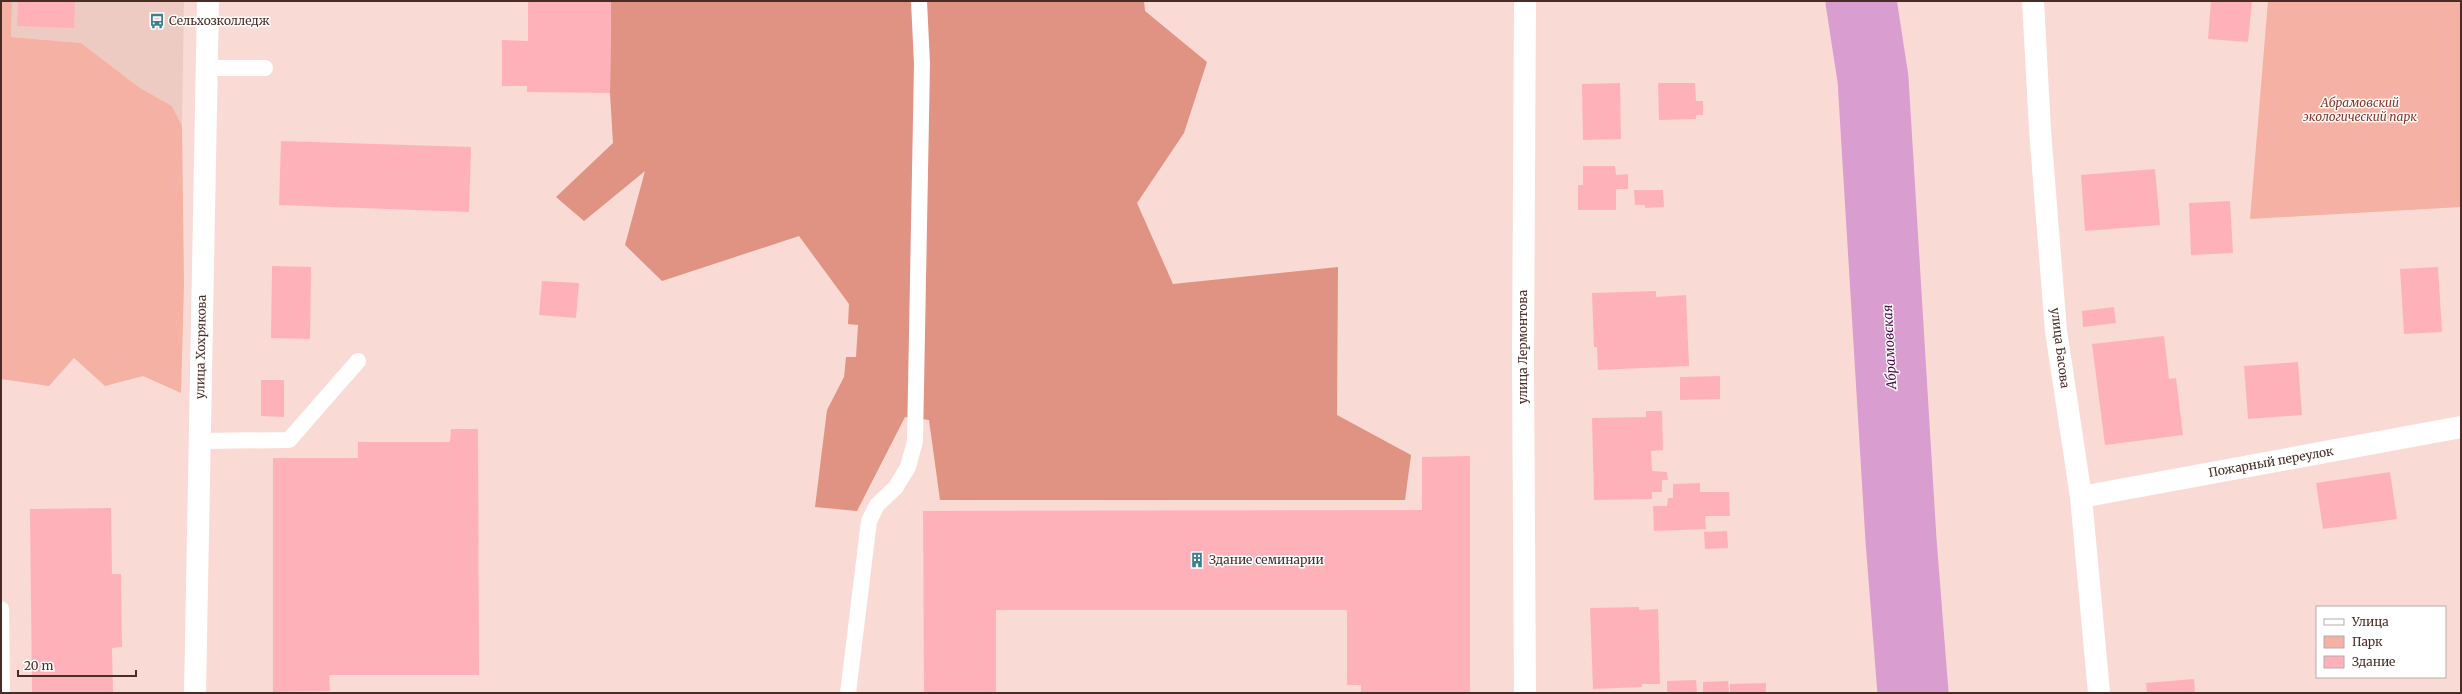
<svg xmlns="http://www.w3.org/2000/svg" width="2462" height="694" viewBox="0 0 2462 694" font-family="Merriweather,serif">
<rect width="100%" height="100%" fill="#fadad4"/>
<path fill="#edcbc3" d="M12,1H184L182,126L172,106L140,88L81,43L11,37Z"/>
<path fill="#f5b1a3" d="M1,1H12L11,37L81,43L140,88L172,106L182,126L184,284L181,393L143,376L105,386L74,358L49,386L1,379Z
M2268,1H2461V207L2250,219Z"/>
<path fill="#e09283" d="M611,1H1144L1145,11L1207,62L1184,133L1137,203L1173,284L1338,267L1337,415L1411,455L1405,500H940L929,420L905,417L857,511L815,507L827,410L844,377L846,357H856L858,325L848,324L849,304L799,236L662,281L625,245L645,171L584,221L556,197L613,143L610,93Z"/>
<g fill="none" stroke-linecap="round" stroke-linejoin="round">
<path stroke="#d99dd0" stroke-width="71" d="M1861,1L1873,79L1901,540L1913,693"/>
</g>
<path fill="#ffb1ba" d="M18,1H75L74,28L17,26Z
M528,1H611L610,93L527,92V86H502V40L528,41Z
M2211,1H2252L2248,42L2208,39Z
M1620,83L1621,139L1583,140L1582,84Z
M1658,83H1695L1696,101H1703V115H1696V119L1659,120Z
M281,141L471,147L469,212L279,205Z
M1583,166H1615L1616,175L1628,174V189H1616V210H1578V185H1583Z
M2155,169L2160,225L2085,231L2081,175Z
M1634,190H1663L1664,207L1645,208V205H1635Z
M2230,201L2233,253L2191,255L2189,203Z
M272,266L311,267L310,339L271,338Z
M2438,267L2442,332L2404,334L2400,269Z
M542,281L579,283L576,318L539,315Z
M1656,291V297L1686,295L1689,366L1598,370L1597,347H1594L1592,293Z
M2114,307L2116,323L2083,327L2082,311Z
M2164,336L2169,379L2176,378L2183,435L2105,445L2092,344Z
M2298,362L2302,415L2248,419L2244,366Z
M1720,376V399L1680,400V377Z
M261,380H284V417L261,416Z
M1646,411H1662L1663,450L1651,451L1652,471L1667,472L1668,480H1662V492H1652V499L1594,500L1592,418L1646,417Z
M451,429H478L479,675H329L330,691L273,692V458H358V442H450Z
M1470,456V693H1361V685H1347V610H996V693H924L923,511L1422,510V457Z
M2390,472L2397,519L2323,529L2316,483Z
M1700,483V492H1729L1730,516H1705L1706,529L1654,531L1653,506H1667L1668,498H1673V484Z
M111,508L112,574H121L122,647L112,648L113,693H32L30,509Z
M1727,531L1728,548L1705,549L1704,532Z
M1639,607V610L1658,609L1660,684H1642V687L1593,689L1590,608Z
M2194,679L2195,693H2147L2146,683Z
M1696,680L1697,693H1667V681Z
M1728,681L1729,693H1703V682Z
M1766,683V693H1730V684Z"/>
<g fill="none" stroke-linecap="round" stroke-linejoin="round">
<path stroke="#fff" stroke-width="16" d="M206,68H265
M200,441L289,440L358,361
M1,609L2,693
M848,693L869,521L877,505L896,487L908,467L915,441L922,64L919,1"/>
<path stroke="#fff" stroke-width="22" d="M1525,1L1523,362L1525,693
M2033,1L2040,130L2056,331L2081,497L2099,693
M2081,497L2461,427"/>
<path stroke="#fff" stroke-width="22" d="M195,693L208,1"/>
</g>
<defs>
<g id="bus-bare" transform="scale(1.2)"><path d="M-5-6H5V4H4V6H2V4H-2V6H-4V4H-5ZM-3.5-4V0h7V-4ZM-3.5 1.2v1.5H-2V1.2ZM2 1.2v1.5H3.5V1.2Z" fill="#3a808d" stroke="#fff" stroke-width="2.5" paint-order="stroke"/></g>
<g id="building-bare" transform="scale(1.2)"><path d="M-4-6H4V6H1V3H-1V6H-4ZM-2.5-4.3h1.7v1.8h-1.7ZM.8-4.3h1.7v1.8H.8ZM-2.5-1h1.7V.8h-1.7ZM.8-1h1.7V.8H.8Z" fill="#3a808d" stroke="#fff" stroke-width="2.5" paint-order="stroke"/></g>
</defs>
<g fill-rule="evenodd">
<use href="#bus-bare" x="157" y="21"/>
<use href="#building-bare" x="1197" y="560"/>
</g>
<g text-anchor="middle" stroke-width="3" stroke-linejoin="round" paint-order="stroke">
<g font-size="12" fill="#4a2c26" stroke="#fff" text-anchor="start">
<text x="169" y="25">Сельхозколледж</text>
<text x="1209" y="564">Здание семинарии</text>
</g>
<g font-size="12" font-style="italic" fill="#8c3021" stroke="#fff">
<text x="2360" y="107">Абрамовский<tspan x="2360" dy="14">экологический парк</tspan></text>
</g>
<g font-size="12" fill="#4a2c26" stroke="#fff">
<text transform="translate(201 347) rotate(-89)" y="4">улица Хохрякова</text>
<text transform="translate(1523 347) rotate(-90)" y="4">улица Лермонтова</text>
<text transform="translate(2060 348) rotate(83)" y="4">улица Басова</text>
<text transform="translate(2271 462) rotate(-10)" y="4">Пожарный переулок</text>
</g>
<g font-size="13" font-style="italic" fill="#4f0549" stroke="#fff">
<text transform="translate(1889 347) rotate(-93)" y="5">Абрамовская</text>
</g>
</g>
<rect width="2462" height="694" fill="none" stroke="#4a2c26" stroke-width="4"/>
<rect x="2316" y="606" width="130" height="72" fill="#ffffff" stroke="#b7aba8"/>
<rect x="2324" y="619" width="20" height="6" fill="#ffffff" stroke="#b7aba8"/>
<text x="2352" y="626" font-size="12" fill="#4a2c26">Улица</text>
<rect x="2324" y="636" width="20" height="12" fill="#f5b1a3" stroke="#b7aba8"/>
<text x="2352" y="646" font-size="12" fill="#4a2c26">Парк</text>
<rect x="2324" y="656" width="20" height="12" fill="#ffb1ba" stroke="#b7aba8"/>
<text x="2352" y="666" font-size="12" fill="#4a2c26">Здание</text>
<path d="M18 670v6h118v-6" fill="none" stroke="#4a2c26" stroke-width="2"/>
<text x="24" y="670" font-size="12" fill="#4a2c26" stroke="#ffffff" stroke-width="3" paint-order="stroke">20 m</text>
</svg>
